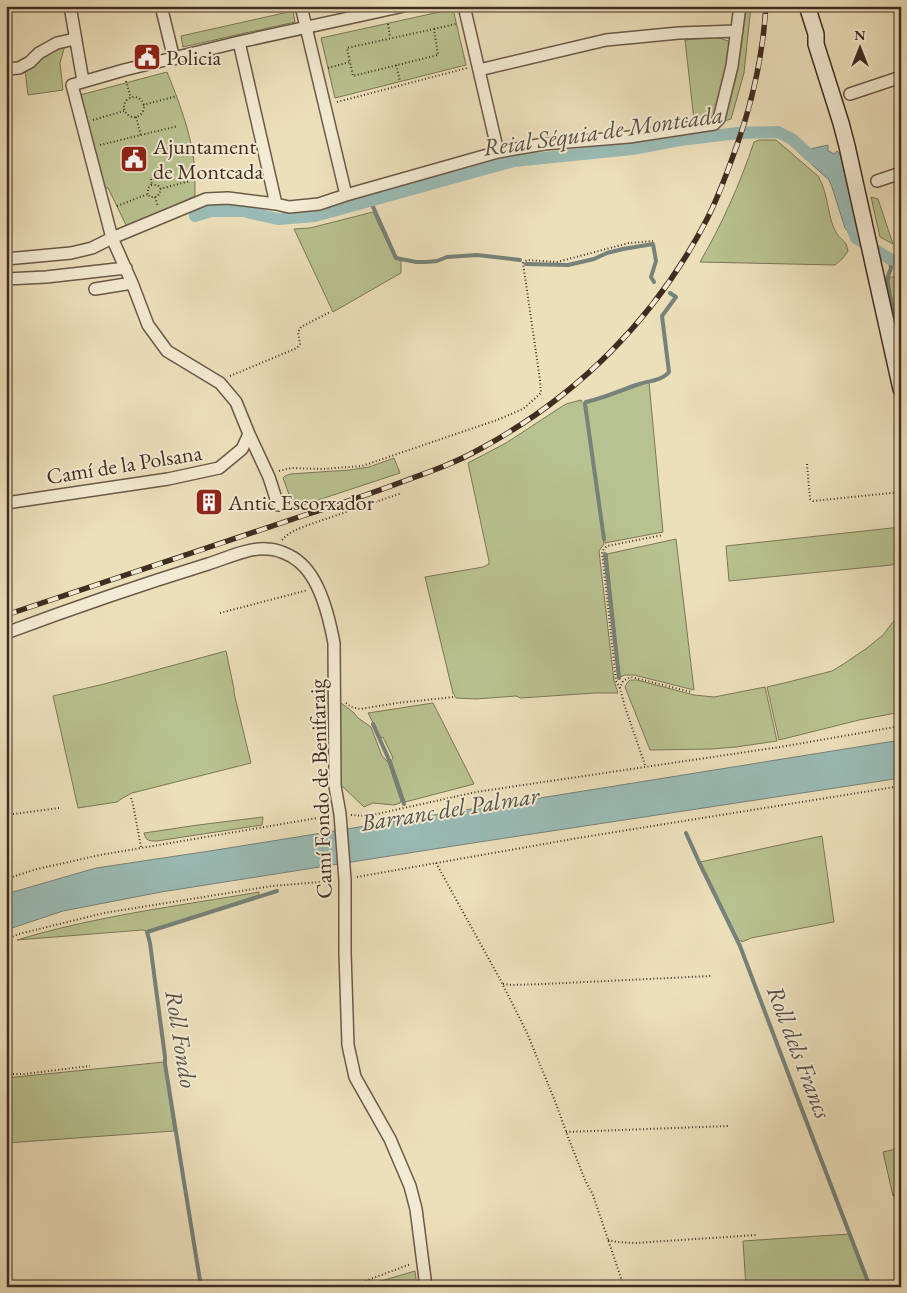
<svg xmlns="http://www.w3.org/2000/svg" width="907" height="1293" viewBox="0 0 907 1293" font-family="'EB Garamond',serif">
<rect width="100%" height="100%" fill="#ece0bb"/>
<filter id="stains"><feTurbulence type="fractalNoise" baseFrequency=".004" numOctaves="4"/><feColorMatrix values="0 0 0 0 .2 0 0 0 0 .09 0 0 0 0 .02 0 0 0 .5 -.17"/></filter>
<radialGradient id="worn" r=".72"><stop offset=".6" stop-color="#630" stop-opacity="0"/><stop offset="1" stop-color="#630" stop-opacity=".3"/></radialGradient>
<path fill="#b8c290" stroke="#7c7758" d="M744,6H751L744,73L731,119L724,121L738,65L742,33Z
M453,9L466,65L335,98L321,38Z
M293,11L295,22L183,47L181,36Z
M716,37L728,41L731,46L715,117L706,119L694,120L685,40Z
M65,45L60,63L63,90L28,95L25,70L50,51Z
M167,72C178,99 191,133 194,162C195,173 195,185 195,196L127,227L108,188H103L80,95Z
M759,140H776L818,176C829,193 827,219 837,234C843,242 846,240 848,251L843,258L835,265L700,262C722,224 740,184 754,142Z
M871,197L878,199L893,244L880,237Z
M373,212L395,259L401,260V273L333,312L294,229L310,228Z
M890,277H901V342L888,283Z
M649,382L663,532L605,543L586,404L587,402L605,398Z
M581,400L584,404L604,544L599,551L614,681L618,693H595L521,698L516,696L476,699L456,698L453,693L425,577L483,567L489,564V561L468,463L506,443L558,409L566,404Z
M394,458L400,473L294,508L283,478L285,476L290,474L349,470L369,467Z
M901,527V564L729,581L726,546Z
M676,539L694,690L634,675H625L620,677L607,554Z
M901,619V712L859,720L779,740L767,687L784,683L832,671L845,663L867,648L883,635L893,622Z
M226,651L234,689V693L251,763L132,793L121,799L117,802L78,808L53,696L104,684Z
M630,680H637L694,695L714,697L765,687L777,741L736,747L712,749L650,750L625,687L627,683Z
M341,703L353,712L358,718L371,727L382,756L388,762L401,801L400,803L394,805L373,803L364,807L341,785L339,705Z
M433,703L474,784L405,802L391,761L393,758L383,737L381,738L368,713Z
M263,817L262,825L157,841C149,841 146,841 144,833L198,825Z
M822,836L834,922L751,938L742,942L741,940L739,941L700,862Z
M259,892V895L148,931L142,930L17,940C96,916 178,906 259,892Z
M164,1062L174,1131L6,1143V1078Z
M901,1148V1194L893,1196L883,1152Z
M849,1234L870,1287H746L743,1241Z
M415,1271L417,1287H361Z"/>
<path fill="#9abcb6" stroke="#76827a" d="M828,145V151L831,152L834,154L837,151L840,154L857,227V235L859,236L858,243L855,241L845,228L832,187L829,180L799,153L802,149L806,150Z
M901,740V778L466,844L161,892L63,911L6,930V894L96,868L210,851Z"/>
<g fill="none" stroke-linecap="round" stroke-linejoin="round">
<path stroke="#76827a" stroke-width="4" d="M370,200L396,258L416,262H426L437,261L447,257L477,255L520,260
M890,259L891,268L887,279L901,353
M526,264L568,265L594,259L607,253L623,249L653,244L656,261L651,277L654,282
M604,539L585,404L586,402C603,398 619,391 636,385C646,381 662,381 669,372L662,316L676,297L670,293
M605,554L619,678
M373,724L390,762L404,804
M686,833L699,862L740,946L799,1102L870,1287
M201,1287L165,1064V1057L150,943L147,932L277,891"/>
<path stroke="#9abcb6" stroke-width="12" d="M195,216L211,211H243L278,219L315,216L514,161L632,149L680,140L738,133L778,132L792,139L814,159
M851,225L856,238L890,259L901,261"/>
<g stroke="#6b5948" stroke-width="14">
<path id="street" d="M70,6L83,81
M161,6L174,59
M301,6L346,195
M464,6L498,152
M239,42L276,204
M6,69L19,68L30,62L39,53L57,43L75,39
M479,70L606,40L679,33L737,31
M850,94L901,77
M877,181L901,173
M6,259L71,253L92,248L112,238L206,199L228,198L276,204L289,207L319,204L346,195L498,152L544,144L629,137L714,124L719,119L732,66L740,6
M6,279L46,277L126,268
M95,289L132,283
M249,434L269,477L278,505
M6,503L168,479L219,468L242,449L249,434L236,402L220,383L167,351L148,325L132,283L112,238L72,85L124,70L239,42L404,6
M6,633C73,608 140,585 208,564C224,559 250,547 267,549C277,549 291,555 298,561C320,578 329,617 334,643L335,786L340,814L345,880V953L348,1045L355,1077L390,1139L410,1186L416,1209L426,1287"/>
</g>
<g stroke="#402c21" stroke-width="18">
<path id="secondary" d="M807,6L816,34V44L841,123L847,146L901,389"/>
</g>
<path stroke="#402c21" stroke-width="2" stroke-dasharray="1 2.5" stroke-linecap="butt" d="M388,24L390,38
M434,29L456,24
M396,65L400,81
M328,68L350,62L353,76L438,55L434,29L347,48L350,62
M126,81L131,98
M124 107a10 10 0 1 1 20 0a10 10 0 1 1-20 0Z
M337,102L467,68
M143,105L177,96
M136,117L141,136
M93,120L124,111
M100,145L178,126
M151,179L152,185
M160,189L190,181
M155,197L158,207
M117,206L148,194L150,197H157C163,189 161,184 151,185L148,188V194
M230,376L297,348L300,344L298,332L301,327L330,312
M807,464L810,499L813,501L901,492
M279,471L291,468L323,469L362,466L497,420L523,409L541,393L540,380L523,263L527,260L557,262L629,243L653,241
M282,540C289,532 298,529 308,525L402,493
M220,613L308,590
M620,688L616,681L602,552L604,549L607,546L663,535
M346,703L351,707L360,709L397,703L454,697
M645,765L625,707L620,688L623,681L631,677L691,692
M131,798L133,804L141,847
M6,815L59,808
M351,815L368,816L476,792L780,747L901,726
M436,863L501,981L527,1033L555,1101L568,1137L585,1180L593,1195L624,1287
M357,877L578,838L901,786
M6,879L37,869L100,855L329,816
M6,939L19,934L104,913L272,886L333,881
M503,984L513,985L544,984L711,976
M6,1074H24L90,1066
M566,1132L729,1126
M608,1240L617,1242L635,1243L757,1235
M349,1287L411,1264"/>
<use href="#street" stroke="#f3ebd3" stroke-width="11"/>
<use href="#secondary" stroke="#f3ebd3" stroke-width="15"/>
<g stroke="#402c21" stroke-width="5.5">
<path id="rail" d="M6,615C105,582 204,549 302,516C337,505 373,493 407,480C432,471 457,462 480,449C578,396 656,318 707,219C719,196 728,170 737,145C753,100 763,54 766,6"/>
</g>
<use href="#rail" stroke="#f3ebd3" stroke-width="4" stroke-dasharray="11" stroke-linecap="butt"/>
</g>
<defs>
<g id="civic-square" transform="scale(1.4375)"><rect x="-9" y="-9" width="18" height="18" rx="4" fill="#8f2418" stroke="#f3ebd3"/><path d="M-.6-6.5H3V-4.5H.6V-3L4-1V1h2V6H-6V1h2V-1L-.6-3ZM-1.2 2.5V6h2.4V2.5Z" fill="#fff"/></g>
<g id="building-square" transform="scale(1.4375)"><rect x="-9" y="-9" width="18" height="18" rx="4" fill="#8f2418" stroke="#f3ebd3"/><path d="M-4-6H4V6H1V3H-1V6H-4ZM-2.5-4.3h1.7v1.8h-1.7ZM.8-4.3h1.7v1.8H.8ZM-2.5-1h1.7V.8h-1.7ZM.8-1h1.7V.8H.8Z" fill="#fff"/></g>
</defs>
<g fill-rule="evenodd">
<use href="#civic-square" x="147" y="57"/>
<use href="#civic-square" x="134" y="159"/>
<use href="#building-square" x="209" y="502"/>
</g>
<g text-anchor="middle" stroke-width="4" stroke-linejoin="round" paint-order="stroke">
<g font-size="22" fill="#402c21" stroke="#f3ebd3" text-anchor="start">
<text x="166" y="65">Policia</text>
<text x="153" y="154">Ajuntament<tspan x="153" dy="25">de Montcada</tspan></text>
<text x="228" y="510">Antic Escorxador</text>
</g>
<g font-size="22" fill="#402c21" stroke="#f3ebd3">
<text transform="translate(124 464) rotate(-9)" y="8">Camí de la Polsana</text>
<text transform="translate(320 789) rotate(-92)" y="8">Camí Fondo de Benifaraig</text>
</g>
<g font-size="24" font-style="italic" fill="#565046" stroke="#f3ebd3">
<text transform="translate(603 131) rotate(-8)" y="8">Reial Séquia de Montcada</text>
<text transform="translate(450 809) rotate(-9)" y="8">Barranc del Palmar</text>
<text transform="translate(181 1039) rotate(81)" y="8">Roll Fondo</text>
<text transform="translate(799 1052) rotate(69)" y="8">Roll dels Francs</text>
</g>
</g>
<rect width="907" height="1293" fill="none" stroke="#ece0bb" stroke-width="25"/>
<rect x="8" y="8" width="892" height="1278" fill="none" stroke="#402c21" stroke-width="2.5"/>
<rect x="12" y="12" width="882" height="1268" fill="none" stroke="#402c21"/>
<g transform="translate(860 48)" stroke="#f3ebd3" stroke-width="4" paint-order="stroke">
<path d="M0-4L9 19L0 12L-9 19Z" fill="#402c21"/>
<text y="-8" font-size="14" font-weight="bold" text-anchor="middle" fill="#402c21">N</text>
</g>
<rect width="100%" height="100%" filter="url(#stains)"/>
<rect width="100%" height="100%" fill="url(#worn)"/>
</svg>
